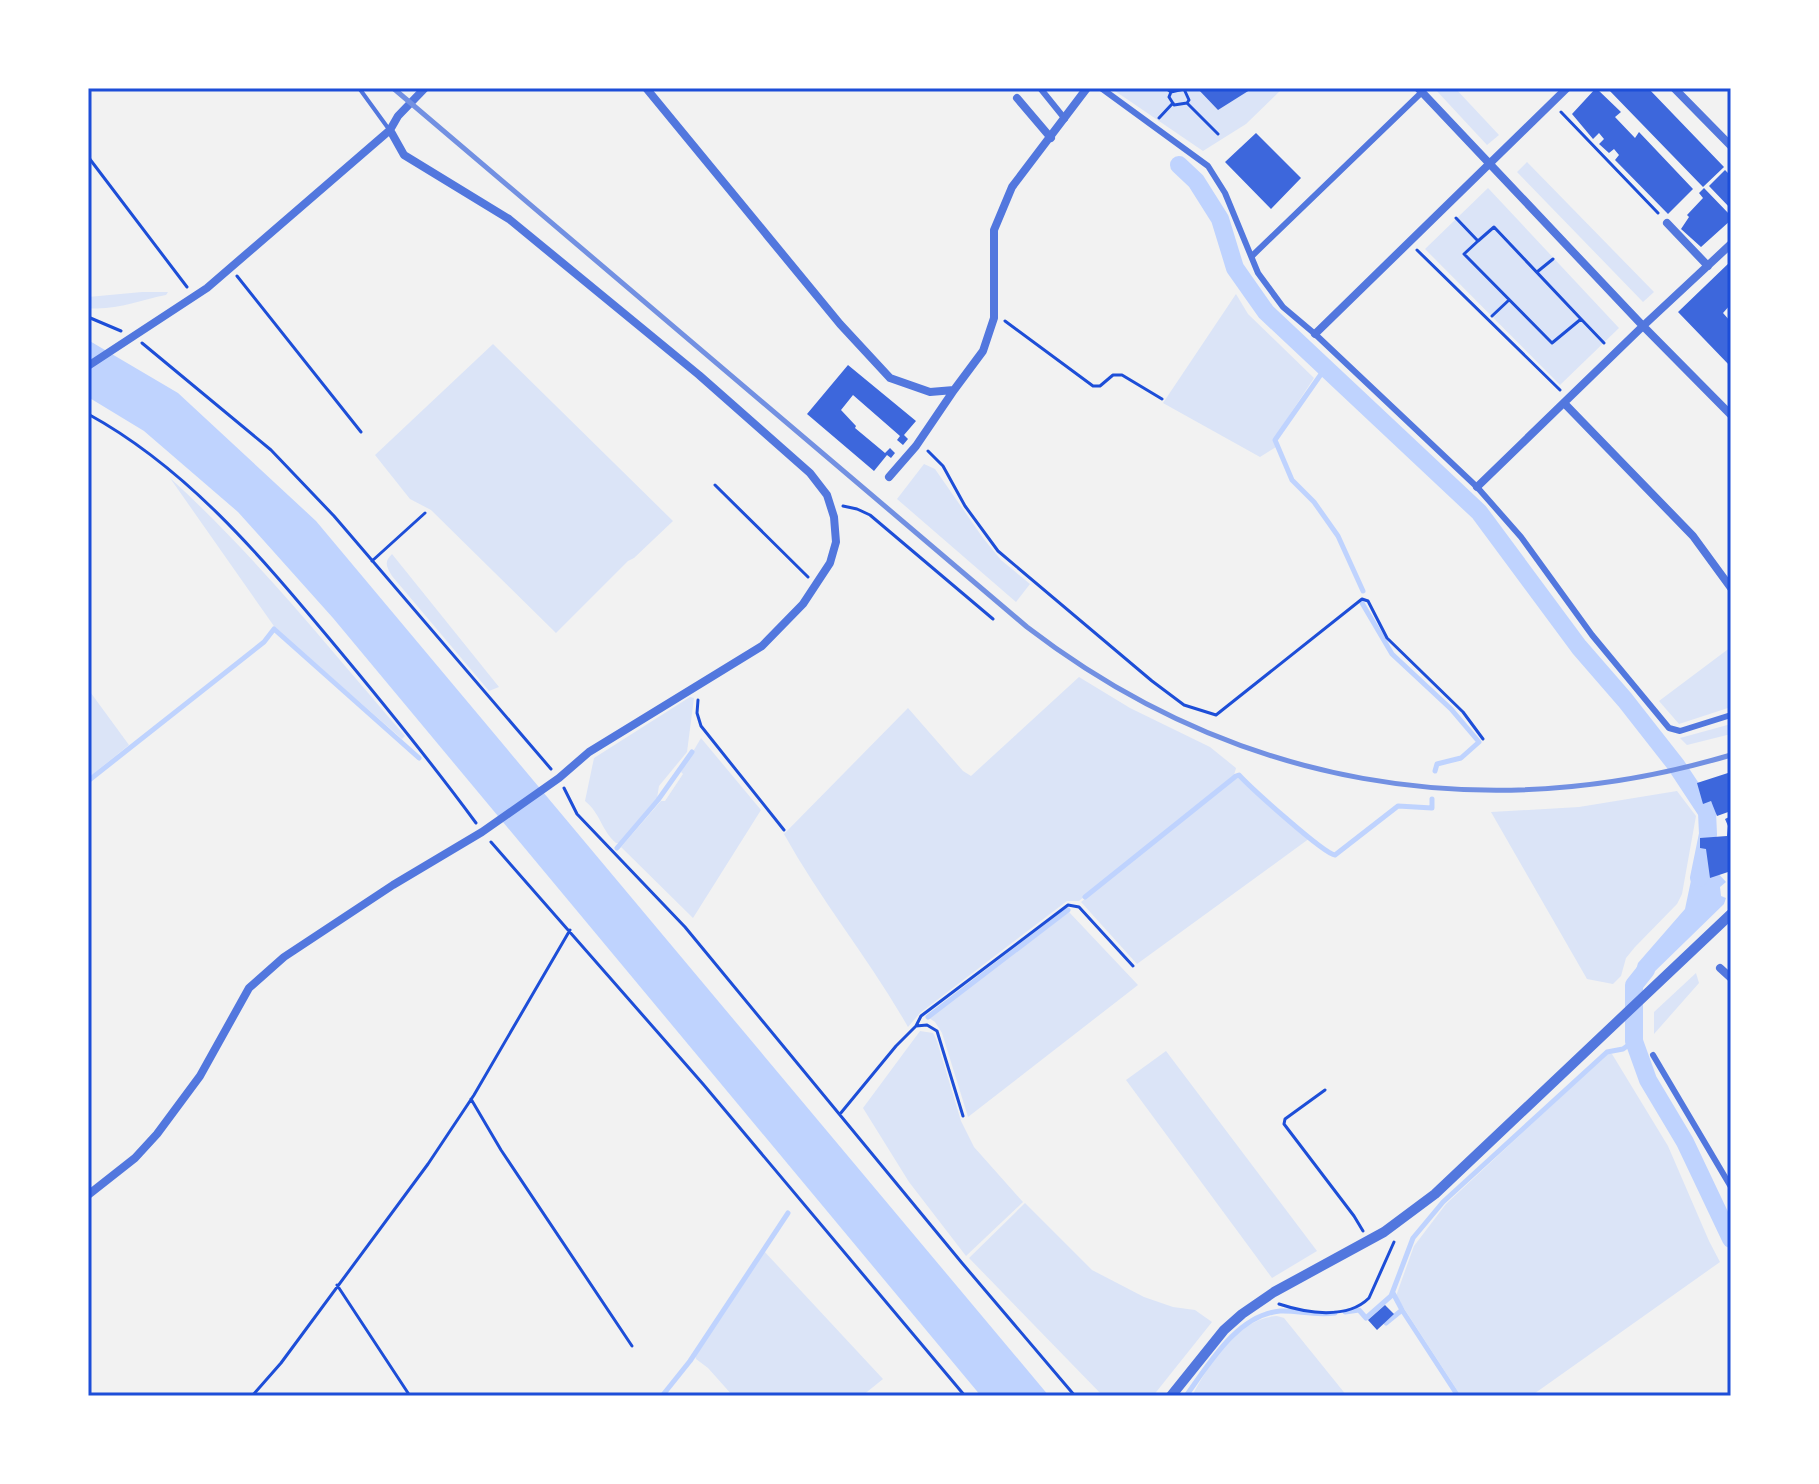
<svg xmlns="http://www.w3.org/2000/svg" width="1819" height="1484" viewBox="0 0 1819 1484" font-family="Inter,sans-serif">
<rect width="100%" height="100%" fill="#f2f2f2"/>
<path fill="#dbe4f7" d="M1117,88H1283L1246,124L1203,151L1115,91Z
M1434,88H1455L1499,135L1487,145Z
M1527,162L1654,292L1643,302L1517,172Z
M1488,188L1619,328L1560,385L1425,249Z
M142,292H168L166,295C140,300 114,311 88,308V297Z
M1236,294L1248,314L1314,378L1273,440L1276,447L1260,457L1163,403Z
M493,344L673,521L634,558L628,561L556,633L431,510L410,499L375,455Z
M924,464L935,469L983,538L1001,560L1030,584L1016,602L897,499Z
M170,478C256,556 329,648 405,736L402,739L276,629Z
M392,554L499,687L489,691L392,576C386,566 384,562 392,554Z
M1731,647V707L1679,724L1659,701Z
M1079,677L1130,708L1210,747L1236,768L1234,775L1079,901H1067L920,1013L908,1027C870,960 821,901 784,834L908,708L963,771L971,776Z
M88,689L129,745L88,778Z
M690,697L694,698L687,752L659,786L657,798L619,843H616C601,830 601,814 585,801L594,758Z
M1731,724V734L1687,745L1680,738Z
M701,738L761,810L693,918L621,847L661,801H665L683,774L681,772Z
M1236,777H1239L1258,796L1310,838L1137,964L1081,902Z
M1677,791L1696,816L1682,894L1677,904L1635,947L1626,958L1621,976L1613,984L1587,979L1491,812L1579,807Z
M1069,912L1138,985L968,1117L942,1033L935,1022L929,1018Z
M1696,973L1699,983L1654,1034V1012Z
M920,1031L933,1033L937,1041L961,1121L974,1147L1023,1202L966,1256L909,1182L863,1108Z
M1166,1051L1317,1251L1272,1278L1126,1080Z
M1607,1054H1612L1668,1146L1709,1241L1720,1262L1531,1396H1461L1396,1296L1414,1246L1446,1204Z
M1025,1203L1092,1270L1144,1297L1173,1307L1195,1310L1212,1322L1153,1396H1103L969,1258Z
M763,1250L883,1379L862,1396H733L708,1368L696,1359L695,1355Z
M1277,1316L1284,1318L1347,1396H1192C1209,1364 1238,1318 1277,1316Z"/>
<path fill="#bfd3fe" d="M88,340L178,393L316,521L1049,1396H981L333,618L238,512L144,431L88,397Z
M1697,852L1704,853L1705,859L1726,882L1720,887L1721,896L1726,898L1724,904L1649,977L1630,991L1638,963L1685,909Z"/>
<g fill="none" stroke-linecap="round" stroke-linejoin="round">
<path stroke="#bfd3fe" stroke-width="5" d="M1326,367L1275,440L1292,480L1314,502L1338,536L1363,591
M1362,603L1392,654L1451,709L1479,742L1461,758L1437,764L1435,771
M88,781L264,642L274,629L419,758
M617,848L658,800L692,752
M1085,897L1236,776L1239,775C1251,788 1324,854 1335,855L1398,806L1432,808V799
M928,1017L1068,910
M1393,1293L1402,1310
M1345,1312L1359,1310L1366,1318L1391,1296L1413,1238L1443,1202L1607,1052L1623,1049L1634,1041
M1386,1323L1402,1310L1458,1396
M662,1396L690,1361L788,1213
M1186,1396C1209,1364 1237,1315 1280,1311C1298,1310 1313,1316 1335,1313"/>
<path stroke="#bfd3fe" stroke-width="18" d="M1179,165L1196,181L1220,219L1235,268L1266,312L1479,512L1579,647L1625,700L1676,765L1707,812L1708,834L1699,878
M1646,970L1634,985V1041L1648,1080L1685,1142L1731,1239"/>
</g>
<path fill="#3d67dc" d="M1197,88H1253L1218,110Z
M1596,88L1621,112L1615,117L1635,138L1639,132L1693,189L1668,214L1615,160L1619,155L1614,149L1609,153L1599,144L1604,139L1599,133L1593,139L1572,114Z
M1607,88H1648L1724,167L1703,187Z
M1256,133L1301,178L1271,209L1225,162Z
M1725,170L1731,176V209L1709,186Z
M1704,188L1731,216V220L1701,247L1681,229L1689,217L1687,215L1703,198L1699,193Z
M1731,261V304L1723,313L1731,322V367L1678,312Z
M848,365L916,421L904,435L908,439L903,445L897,440L900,436L853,395L841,410L856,426L855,428L885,453L890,448L895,453L891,458L887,455L874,471L807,414Z
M1731,772V811L1717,816L1711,801L1703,804L1697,783Z
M1731,816V871L1710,878L1706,849L1700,848V838L1727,836L1728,826L1725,819Z
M1385,1305L1394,1314L1377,1330L1368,1320Z"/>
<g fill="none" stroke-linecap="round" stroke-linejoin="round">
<path stroke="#1d4ed8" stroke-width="3" d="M1166,88L1171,92L1169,97L1174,105L1187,103L1189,100L1184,89L1171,92
M1187,103L1218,134
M1561,112L1658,213
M1159,118L1173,103
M89,158L187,287
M1456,218L1478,241L1464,254L1552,343L1581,319L1494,227L1478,241
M1417,250L1560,390
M1537,272L1553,259
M237,276L361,432
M1492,316L1509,300
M88,317L121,331
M1581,319L1604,343
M1005,321L1093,386H1100L1113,375H1122L1162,399
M142,343L271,450L334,516L551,769
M88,414C185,467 258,553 328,637C379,698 429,759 476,823
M928,451L943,466L965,506L998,551L1152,681L1184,705L1216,715L1362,599L1368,601L1387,638L1463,712L1483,739
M715,485L808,577
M843,506L857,509L870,515L993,619
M372,561L425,513
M698,700L697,713L701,726L784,830
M564,788L577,814L685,927L962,1263L1075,1396
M491,842L703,1084L965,1396
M916,1026L921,1016L1068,905L1079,907L1133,966
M1325,1090L1285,1119L1284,1124L1354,1216L1363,1231
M471,1099L501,1150L632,1346
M840,1114L896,1046L916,1026L927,1025L937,1031L963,1116
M337,1285L410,1396
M1279,1304C1306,1313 1347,1320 1369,1298L1394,1242
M252,1396L281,1363L428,1164L474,1095L570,930"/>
<path stroke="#5277de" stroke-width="4" d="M359,88L388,128"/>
<path stroke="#5277de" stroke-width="6" d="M1040,88L1065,119
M1101,88L1208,166L1225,193L1258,273L1283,307L1315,334L1477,487L1521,537L1592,635L1669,728L1680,731L1731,715
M1252,256L1422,92
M1653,1055L1731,1187"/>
<path stroke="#5277de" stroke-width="8" d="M646,88L840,324L890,378L930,392L954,390L983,351L994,318V230L1012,187L1087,88
M1418,88L1643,326L1731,415
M1674,88L1731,146
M1017,98L1051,138
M1667,223L1708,266
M1315,334L1567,88
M88,366L207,288L390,130L398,116L425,88
M1564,403L1693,536L1731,588
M889,477L916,446L954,390
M1477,487L1643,326L1731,244
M1720,968L1731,978
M88,1195L135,1158L157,1134L200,1076L249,988L284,957L393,885L482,832L559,778L589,752L762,646L803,604L830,563L836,542L834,517L827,495L810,473L699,375L509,219L404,155L390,130"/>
<path stroke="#5277de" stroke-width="10" d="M1171,1396L1224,1330L1242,1314L1274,1292L1384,1232L1435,1194L1731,914"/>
<path stroke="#7290e2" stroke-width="5" d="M393,88L1027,627C1234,786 1481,829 1731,755"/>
</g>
<rect width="1819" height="1484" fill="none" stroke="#ffffff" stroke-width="180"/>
<rect x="90" y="90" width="1639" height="1304" fill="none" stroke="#1d4ed8" stroke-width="3"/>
</svg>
